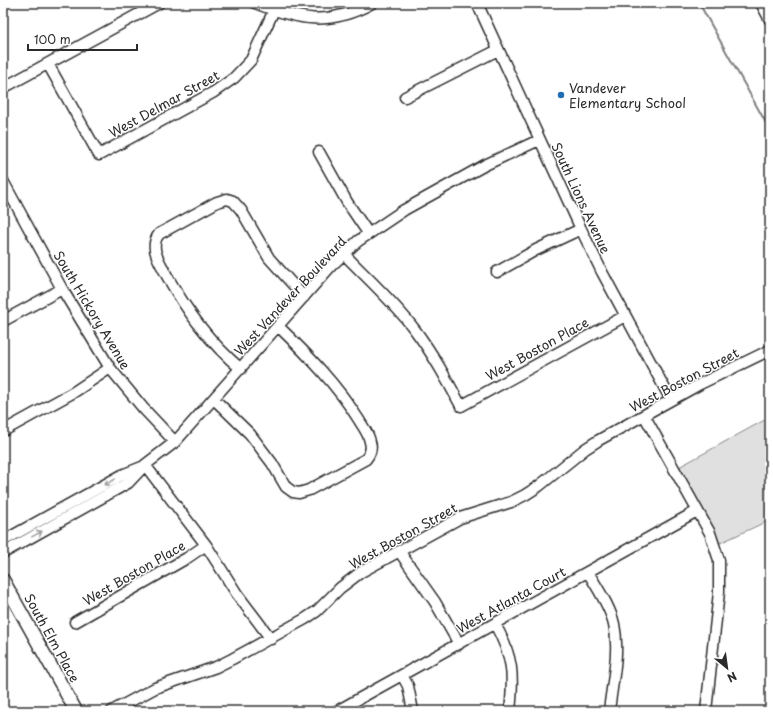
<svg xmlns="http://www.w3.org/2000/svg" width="773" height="714" viewBox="0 0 773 714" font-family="'Playpen Sans',sans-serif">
<rect width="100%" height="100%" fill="#fff"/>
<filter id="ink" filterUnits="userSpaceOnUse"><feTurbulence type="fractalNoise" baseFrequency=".025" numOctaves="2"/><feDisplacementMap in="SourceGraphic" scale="8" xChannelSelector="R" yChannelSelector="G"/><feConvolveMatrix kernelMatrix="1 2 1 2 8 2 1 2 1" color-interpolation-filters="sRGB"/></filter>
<g filter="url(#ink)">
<path fill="#e0e0e0" stroke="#868686" d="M770,417V520L720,543L679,467Z"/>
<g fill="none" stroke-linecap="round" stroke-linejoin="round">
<path stroke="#7e7e7e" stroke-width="2" d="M699,3L770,130"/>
<g stroke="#2b2b2b" stroke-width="13">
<path id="minor" d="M255,3C299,20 328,27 372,3
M477,3L581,229L602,272L671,400
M761,3L770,20
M48,64L99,155L214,92L234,78L251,60L274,10
M3,88L159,3
M405,97L498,50
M319,152L347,202L368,233
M3,181L62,289L110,368L143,408L175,442
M344,254C368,279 394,302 415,330C433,354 447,380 461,406L625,316
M497,272L536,250L581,229
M3,321L62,289
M241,369C209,342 187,311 167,276C161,263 148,248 159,234L217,202L227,199L233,201L241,210L269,258L304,297
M214,399L250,434L272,463L286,487L293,492L299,493L309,490L366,459C370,454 372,448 370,442C369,434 363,427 359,420C337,385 308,355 278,326
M644,415L710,533L719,560V592L706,711
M3,431L74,392L110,368
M145,465L206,545L237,594L271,639
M3,541L122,475L142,467
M399,551L435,602L459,644
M3,553L128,483L145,465L175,442L332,265L358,241L404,210L485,165L539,140
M588,572C597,588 610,606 614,624C620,652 612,683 609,711
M75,622L187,558L206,545
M495,624C513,657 514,674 510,711
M402,675L408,686L413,711
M112,711L155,688L216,667L232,659L305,619L317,611L340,588L361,572L460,518L511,502L525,495L539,486L585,449L599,440L700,384L770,350
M337,711L697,511"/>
</g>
<g stroke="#2b2b2b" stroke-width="15">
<path id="major" d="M3,580L76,711"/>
</g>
<use href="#minor" stroke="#fff" stroke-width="10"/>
<use href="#major" stroke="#fff" stroke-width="12"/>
</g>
<defs><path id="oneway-shaft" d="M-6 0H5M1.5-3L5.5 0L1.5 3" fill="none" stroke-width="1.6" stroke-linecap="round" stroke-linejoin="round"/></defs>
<g stroke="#a0a0a0">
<use href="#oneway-shaft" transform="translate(110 482) rotate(151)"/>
<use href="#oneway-shaft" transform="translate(37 534) rotate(-29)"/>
</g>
</g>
<circle fill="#1f6fb2" stroke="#fff" stroke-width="1.5" cx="561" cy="95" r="4"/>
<g text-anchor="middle" stroke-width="3" stroke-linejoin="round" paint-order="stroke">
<g font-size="13" fill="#2b2b2b" stroke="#fff" text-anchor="start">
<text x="569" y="93">Vandever<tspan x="569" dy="15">Elementary School</tspan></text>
</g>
<g font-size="13" fill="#2b2b2b" stroke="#fff">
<text transform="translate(164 104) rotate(-29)" y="5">West Delmar Street</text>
<text transform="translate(581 198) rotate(65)" y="5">South Lions Avenue</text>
<text transform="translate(290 296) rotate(-47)" y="5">West Vandever Boulevard</text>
<text transform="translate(92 310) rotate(59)" y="5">South Hickory Avenue</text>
<text transform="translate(537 349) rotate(-29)" y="5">West Boston Place</text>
<text transform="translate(684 380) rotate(-28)" y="5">West Boston Street</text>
<text transform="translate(403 536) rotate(-29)" y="5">West Boston Street</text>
<text transform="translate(134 573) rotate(-30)" y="5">West Boston Place</text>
<text transform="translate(511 600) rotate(-29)" y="5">West Atlanta Court</text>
<text transform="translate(52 638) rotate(61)" y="5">South Elm Place</text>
</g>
</g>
<rect width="773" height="714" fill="none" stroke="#fff" stroke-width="16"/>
<rect x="8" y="8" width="757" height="698" fill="none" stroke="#2b2b2b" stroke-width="1.5" filter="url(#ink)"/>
<g transform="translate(727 668) rotate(151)" stroke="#ffffff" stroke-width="3" paint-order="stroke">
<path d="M0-3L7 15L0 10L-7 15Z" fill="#2b2b2b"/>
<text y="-6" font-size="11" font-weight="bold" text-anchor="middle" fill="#2b2b2b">N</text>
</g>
<path d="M28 44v6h109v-6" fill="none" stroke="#2b2b2b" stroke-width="2"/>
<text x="34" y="44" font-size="12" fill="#2b2b2b" stroke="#ffffff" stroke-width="3" paint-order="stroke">100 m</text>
</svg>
